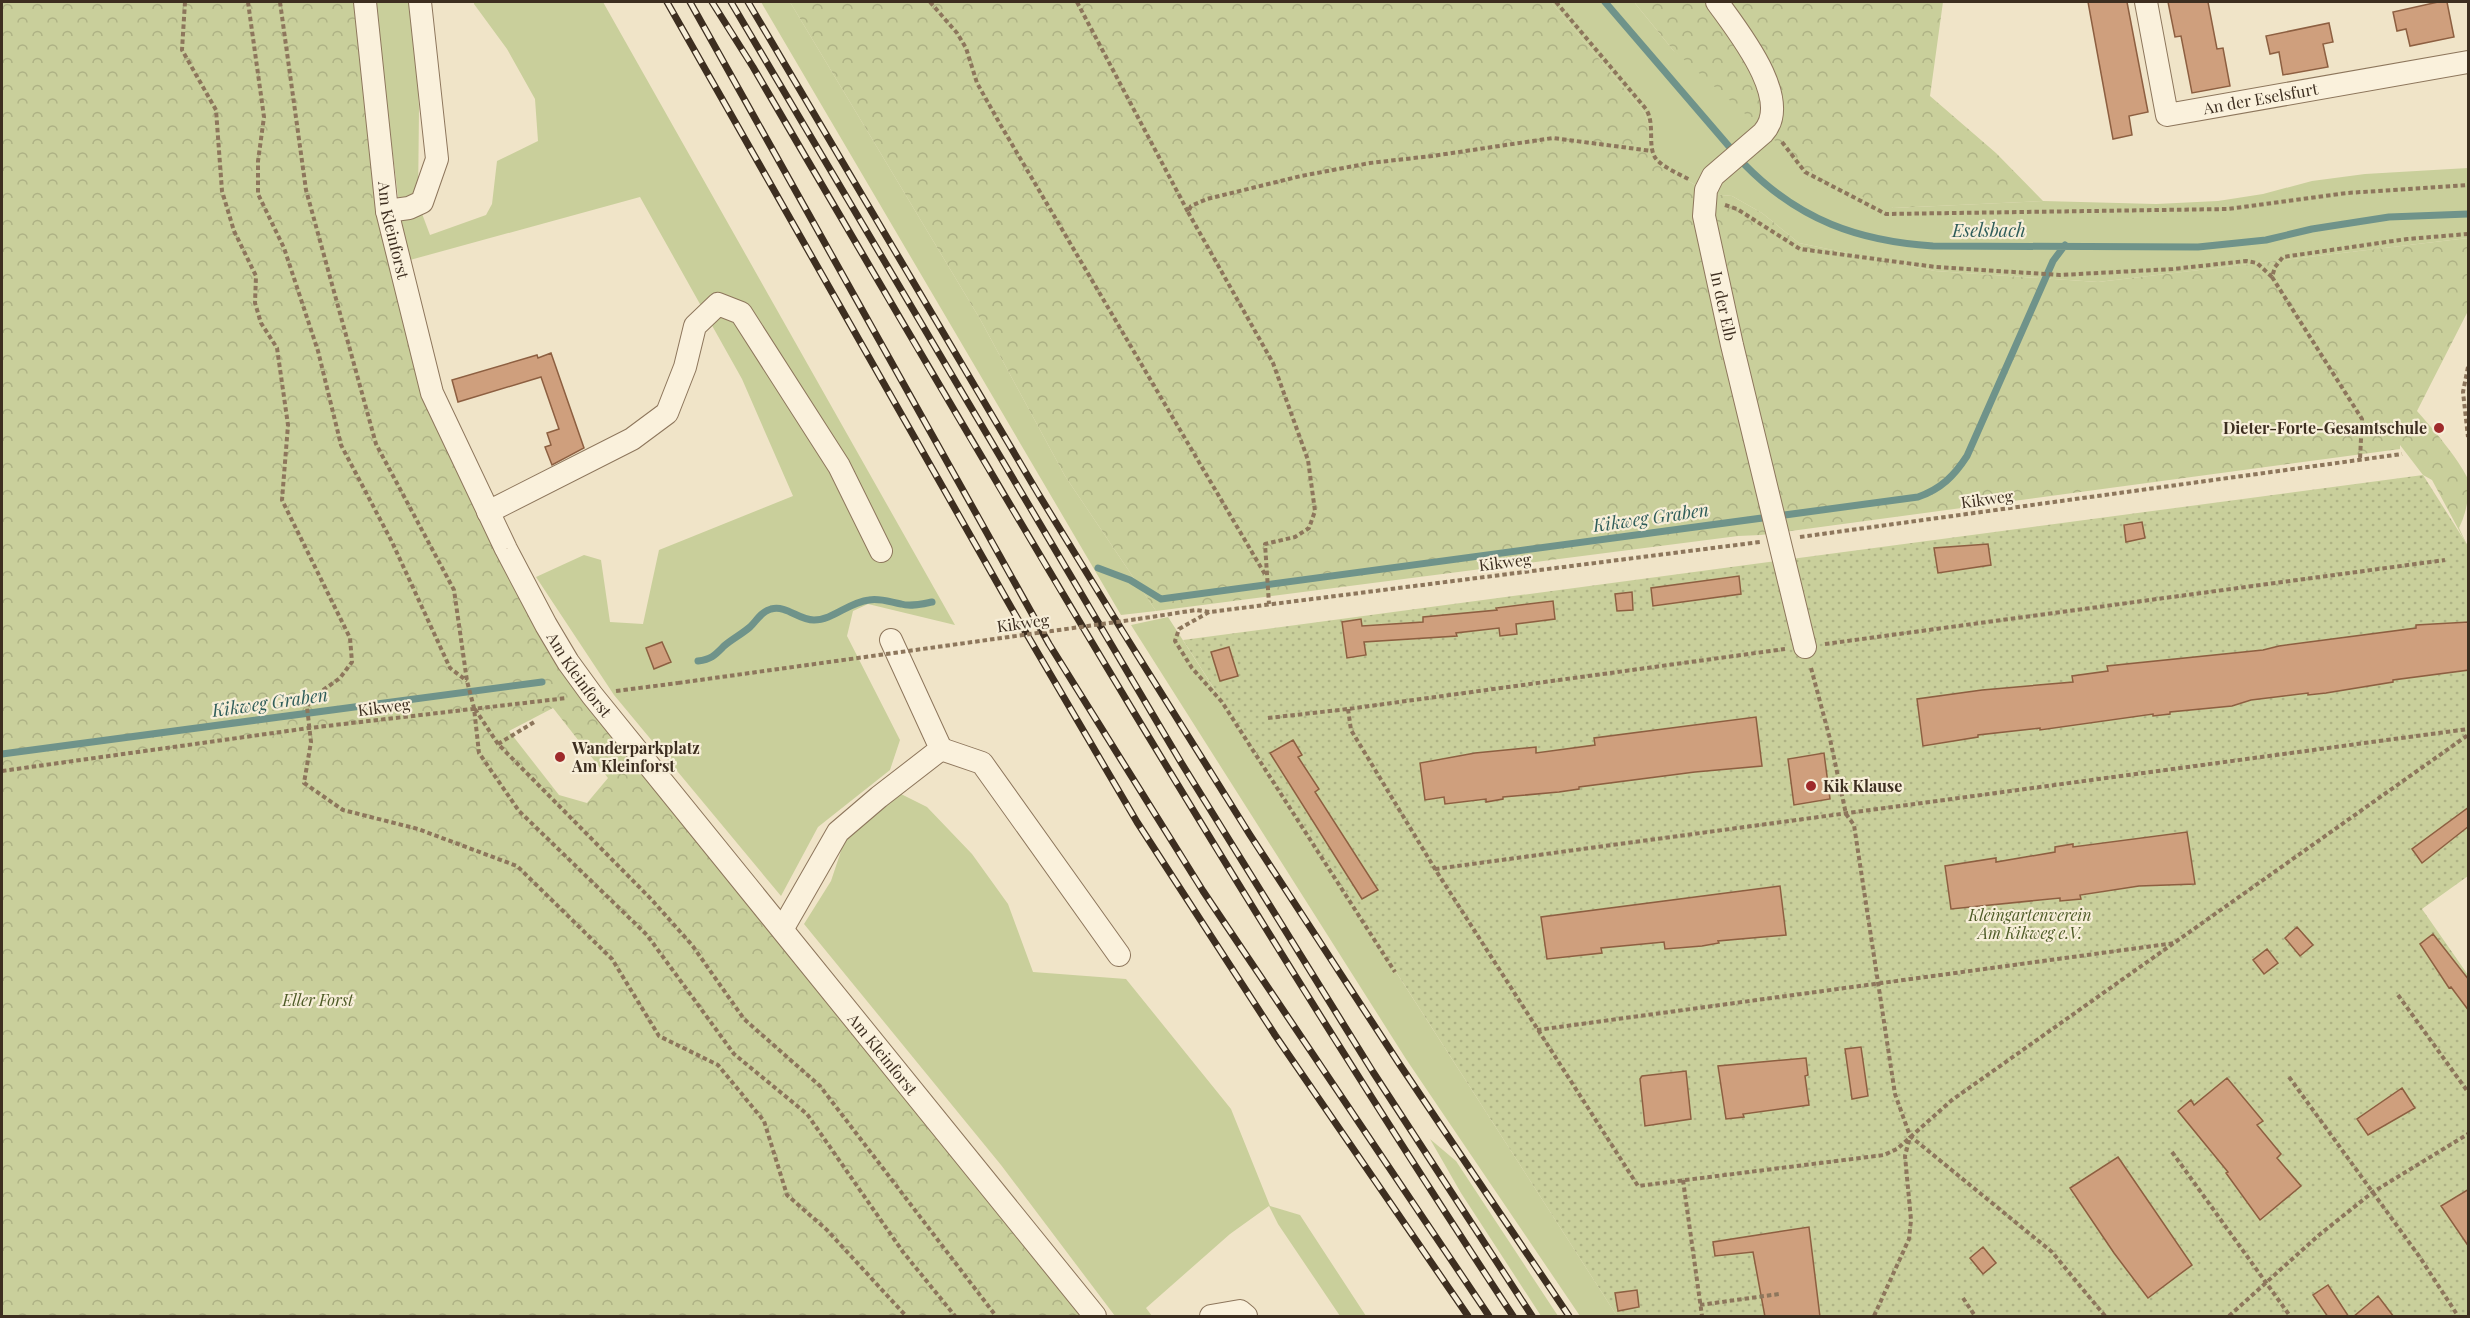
<svg xmlns="http://www.w3.org/2000/svg" width="2470" height="1318" viewBox="0 0 2470 1318" font-family="'Playfair Display',serif">
<defs>
<pattern id="forest-crowns" width="20" height="18" patternUnits="userSpaceOnUse" patternTransform="scale(1.5)"><rect width="20" height="18" fill="#c9cf9b"/><path d="M2 6a3 3 0 1 1 6 0M12 15a3 3 0 1 1 6 0" fill="none" stroke="#aeb285"/></pattern>
<pattern id="garden-dots" width="8" height="8" patternUnits="userSpaceOnUse" patternTransform="scale(1.5)"><rect width="8" height="8" fill="#c9cf9b"/><path d="M2 2h.1M6 6h.1" fill="none" stroke="#aeb285" stroke-width="1.8" stroke-linecap="round"/></pattern>
</defs>
<rect width="100%" height="100%" fill="#f0e4c8"/>
<path fill="#c9cf9b" d="M374,2H413L419,108L418,203L430,235L486,215L492,204L497,161L538,141L535,99L507,49L474,4V2H603L955,625L868,604L853,611L847,636L900,740L890,770L818,827L781,896L614,695L536,577L584,555L601,560L610,622L643,624L659,550L793,496L742,379L640,197L410,260L401,220Z
M761,2H790L980,319L1065,476L1156,611L1121,615Z
M1551,2H1634L1673,50L1893,208L2043,201L2156,204L2218,201L2263,194L2312,181L2365,174L2468,168V238L2098,282L1935,271L1799,243L1762,213L1732,196L1711,194L1657,163L1651,154L1650,127L1644,112Z
M1168,617L1617,1316H1580L1406,1059L1131,625Z
M895,791L927,807L972,854L1008,904L1033,972L1126,979L1231,1109L1270,1206L1300,1215L1366,1316H1340L1278,1224L1269,1206L1230,1234L1146,1308L1152,1316H1115L1001,1165L804,924L831,881L847,833Z
M1430,1139L1456,1161L1558,1316H1541L1461,1193Z"/>
<path fill="url(#forest-crowns)" fill-rule="evenodd" d="M2,2H361L425,393L541,628L1088,1316H2ZM553,708L608,778L587,803L559,795L509,731Z
M790,2H1551L1644,112L1650,127L1651,154L1657,163L1711,194L1732,196L1762,213L1799,243L1935,271L2098,282L2468,238V311L2417,411C2433,429 2458,458 2468,479C2470,495 2466,514 2459,528L2468,547L2432,480L2423,475L2400,445V449L1761,535L1738,536L1156,611L1065,476L980,319Z
M1634,2H1712L1763,74L1761,128L1673,50Z
M1721,2H1943L1930,96L1996,153L2043,201L1893,208L1820,182L1771,137L1774,107Z"/>
<path fill="url(#garden-dots)" d="M2423,475L2468,546V876L2422,909L2468,975V1316H1617L1183,640Z"/>
<g fill="none" stroke-linecap="round" stroke-linejoin="round">
<path stroke="#6f938a" stroke-width="7" d="M1605,2L1745,165C1799,220 1858,241 1933,246L2198,247L2266,240L2312,229L2389,217L2468,214
M1098,568L1130,580L1161,599L1918,497C1941,489 1954,476 1967,456L2053,261L2065,245
M698,661C712,659 715,655 724,646C732,639 742,634 750,627C757,620 761,612 771,609C787,605 798,620 814,620C833,620 849,602 869,600C880,598 890,602 901,604C911,607 922,604 932,602
M2,754L542,682"/>
</g>
<path fill="#cf9f7d" stroke="#8d5f41" stroke-width="1.5" d="M2088,2H2127L2148,112L2129,116L2132,135L2113,139Z
M2168,2H2208L2217,49L2223,48L2230,86L2192,93L2181,36L2175,37Z
M2438,2H2447L2454,37L2410,46L2406,29L2397,31L2393,12Z
M2329,23L2333,42L2323,44L2328,67L2283,75L2279,52L2270,54L2266,36Z
M551,353L584,448L552,465L545,447L551,445L547,433L559,429L541,377L458,402L452,380L537,355L538,358Z
M2142,522L2145,538L2126,542L2124,525Z
M1988,544L1991,565L1938,573L1934,548Z
M1739,576L1741,594L1653,606L1651,588Z
M1632,592L1633,610L1617,611L1615,594Z
M1553,601L1555,619L1516,624L1517,634L1500,636L1499,628L1456,633L1457,636L1364,642L1366,655L1347,658L1342,622L1361,619L1362,626L1423,622V617L1497,610L1496,608Z
M2469,622V670L2393,680V682L2326,693L2308,695V693L2251,700L2232,706L2170,712V714L2153,716V714L2040,730V728L1978,735V737L1923,746L1917,699L1982,690L2073,682L2072,676L2108,671L2107,666L2263,650L2279,646L2416,628V625Z
M662,642L671,662L654,669L646,648Z
M1229,647L1238,676L1220,681L1211,652Z
M1756,717L1762,766L1695,772L1579,787V789L1559,792L1503,797V799L1486,802V799L1445,804L1444,797L1425,800L1420,763L1475,753L1536,747V753L1595,745L1594,738Z
M1293,740L1302,755L1298,757L1319,789L1315,792L1378,890L1362,899L1270,753Z
M1824,753L1830,799L1794,805L1788,759Z
M2469,807V826L2422,863L2412,849Z
M2187,832L2195,884L2139,886L2080,895L2081,899L2060,901V898L1951,909L1945,866L1996,858V862L2055,852V847L2073,844V847Z
M1780,886L1786,935L1718,941L1719,943L1702,946L1665,949L1664,942L1601,948L1602,953L1547,959L1541,917Z
M2297,927L2313,945L2300,956L2285,938Z
M2433,934L2469,980V1011L2451,987L2449,988L2420,944Z
M2267,949L2278,963L2264,974L2253,960Z
M1861,1047L1868,1096L1852,1099L1845,1049Z
M1806,1058L1808,1075L1805,1076L1809,1105L1743,1114L1744,1117L1726,1119L1718,1066Z
M1686,1071L1691,1119L1645,1126L1640,1079L1642,1076Z
M2227,1078L2263,1121L2257,1125L2281,1154L2277,1158L2301,1186L2260,1220L2226,1173L2228,1172L2178,1111L2191,1100L2194,1105Z
M2402,1088L2415,1108L2368,1135L2357,1119Z
M2118,1157L2192,1265L2148,1298L2114,1253L2070,1188Z
M2469,1189V1247L2441,1206Z
M1809,1227L1820,1317H1765L1753,1252L1715,1256L1713,1242Z
M1983,1247L1996,1263L1983,1274L1970,1258Z
M2328,1285L2349,1317H2328L2313,1295Z
M1637,1290L1639,1307L1618,1311L1615,1293Z
M2378,1296L2394,1317H2353Z"/>
<g fill="none" stroke-linecap="round" stroke-linejoin="round">
<g stroke="#8d765c" stroke-width="24">
<g id="minor">
<path id="s1" d="M365,2L387,211L432,393L506,549L546,625L568,662L592,695L1095,1316"/>
<path id="s2" d="M1717,2C1737,30 1794,100 1763,133L1713,176L1706,190L1704,216L1732,345L1805,647"/>
<path id="s3" d="M2146,2L2167,115L2468,62"/>
<path d="M387,211L409,208L422,202L437,159L420,2"/>
<path d="M488,512L632,439L667,413L685,367L695,326L718,304L741,313L839,466L881,551"/>
<path d="M941,749L982,763L1119,955"/>
<path d="M783,928L838,832L879,797L941,749L891,640"/>
<path d="M1211,1316L1240,1311L1246,1316"/>
</g>
</g>
<path stroke="#8d765c" stroke-width="4" stroke-dasharray="4.5 3" stroke-linecap="butt" d="M185,2L182,50L216,110L222,191L234,231L256,276L255,303L261,323L277,348L288,425L282,500L350,638L352,662L340,678L312,698L307,707L311,742L304,783L343,810L418,829L517,866L612,959L659,1036L718,1065L764,1121L787,1195L827,1230L906,1316
M248,2L264,117L258,161V194L284,248L318,351L341,445L392,542L450,668L467,681
M280,2L306,190L376,444L454,590L467,681L474,708L479,753L519,811L647,935L734,1054L807,1114L903,1252L955,1316
M930,2L957,33L966,48L977,83L1000,124L1266,576
M1077,2L1188,212L1191,206L1207,199L1301,176L1370,163L1432,156L1553,138L1652,151
M1556,2L1646,109C1656,125 1646,148 1657,160C1665,168 1679,174 1690,180
M1782,142L1805,172L1886,214L2228,209L2347,193L2468,185
M1725,205L1737,209L1800,249L1936,267L2060,275L2173,269L2246,261L2257,263L2272,277L2275,267L2283,257L2407,239L2468,234
M1188,212L1273,363L1308,460L1315,511L1309,528L1295,537L1265,544L1269,604
M2272,277L2362,419L2360,459
M2468,367L2463,392L2468,437
M1800,537L2402,454
M1209,612L1179,629L1175,641L1192,668L1222,702L1395,972
M1138,619L1196,610L1210,612L1760,542
M1825,644L2445,560
M1811,668L1830,739L1846,814L1854,825L1895,1094L1910,1136L2052,1252L2105,1316
M616,691L678,683
M475,709L498,744L651,899L692,945L744,1019L820,1086L996,1316
M1348,709L1351,730L1435,869L1638,1186L1884,1155L1897,1149L1952,1100L2468,735
M1268,718L1348,709L1785,649
M498,744L536,721
M2,771L309,728L567,698
M1435,869L2468,729
M2398,995L2468,1092
M1537,1030L2175,943
M2289,1077L2419,1256L2458,1316
M2172,1152L2290,1316
M1683,1180L1702,1316
M1963,1298L1975,1316
M1700,1305L1779,1294
M1874,1316L1909,1239L1911,1220L1905,1156L1910,1137
M2229,1316L2319,1235L2373,1192L2468,1134"/>
<use href="#minor" stroke="#faf1dc" stroke-width="22"/>
<g stroke="#3d2e20" stroke-width="7">
<path id="rail" d="M667,2L1012,609L1137,822L1275,1035L1468,1316
M690,2L1049,644L1203,891L1489,1316
M712,2L753,67C999,488 1245,910 1513,1316
M731,2L1182,764L1373,1072L1532,1316
M748,2L1039,495L1123,632L1250,835L1400,1065L1569,1316"/>
</g>
<use href="#rail" stroke="#f7eed8" stroke-width="4.5" stroke-dasharray="14" stroke-linecap="butt"/>
<path stroke="#8d765c" stroke-width="4" stroke-dasharray="4.5 3" stroke-linecap="butt" d="M678,683L1138,619"/>
</g>
<g fill="#9e2a2b" stroke="#f7eed8" stroke-width="2">
<circle cx="2439" cy="428" r="6"/>
<circle cx="560" cy="757" r="6"/>
<circle cx="1811" cy="786" r="6"/>
</g>
<g text-anchor="middle" stroke-width="4.5" stroke-linejoin="round" paint-order="stroke">
<g font-size="16" fill="#3d2e20" stroke="#f7eed8">
<text dy="6" stroke="none"><textPath href="#s3" startOffset="210">An der Eselsfurt</textPath></text>
<text dy="6" stroke="none"><textPath href="#s1" startOffset="230">Am Kleinforst</textPath></text>
<text dy="6" stroke="none"><textPath href="#s2" startOffset="348">In der Elb</textPath></text>
<text transform="translate(1987 499) rotate(-8)" y="6">Kikweg</text>
<text transform="translate(1505 562) rotate(-7)" y="6">Kikweg</text>
<text transform="translate(1023 623) rotate(-8)" y="6">Kikweg</text>
<text dy="6" stroke="none"><textPath href="#s1" startOffset="716">Am Kleinforst</textPath></text>
<text transform="translate(384 707) rotate(-7)" y="6">Kikweg</text>
<text dy="6" stroke="none"><textPath href="#s1" startOffset="1202">Am Kleinforst</textPath></text>
</g>
<g font-size="16" font-weight="bold" fill="#3d2e20" stroke="#f7eed8" text-anchor="start">
<text x="2427" y="434" text-anchor="end">Dieter-Forte-Gesamtschule</text>
<text x="572" y="754">Wanderparkplatz<tspan x="572" dy="18">Am Kleinforst</tspan></text>
<text x="1823" y="792">Kik Klause</text>
</g>
<g font-size="16" font-style="italic" fill="#4d5a26" stroke="#f7eed8">
<text x="2030" y="921">Kleingartenverein<tspan x="2030" dy="18">Am Kikweg e.V.</tspan></text>
<text x="318" y="1006">Eller Forst</text>
</g>
<g font-size="18" font-style="italic" fill="#2f5d5a" stroke="#f7eed8">
<text x="1989" y="237">Eselsbach</text>
<text transform="translate(1651 518) rotate(-8)" y="6">Kikweg Graben</text>
<text transform="translate(270 703) rotate(-8)" y="6">Kikweg Graben</text>
</g>
</g>
<rect width="2470" height="1318" fill="none" stroke="#3d2e20" stroke-width="6"/>
</svg>
